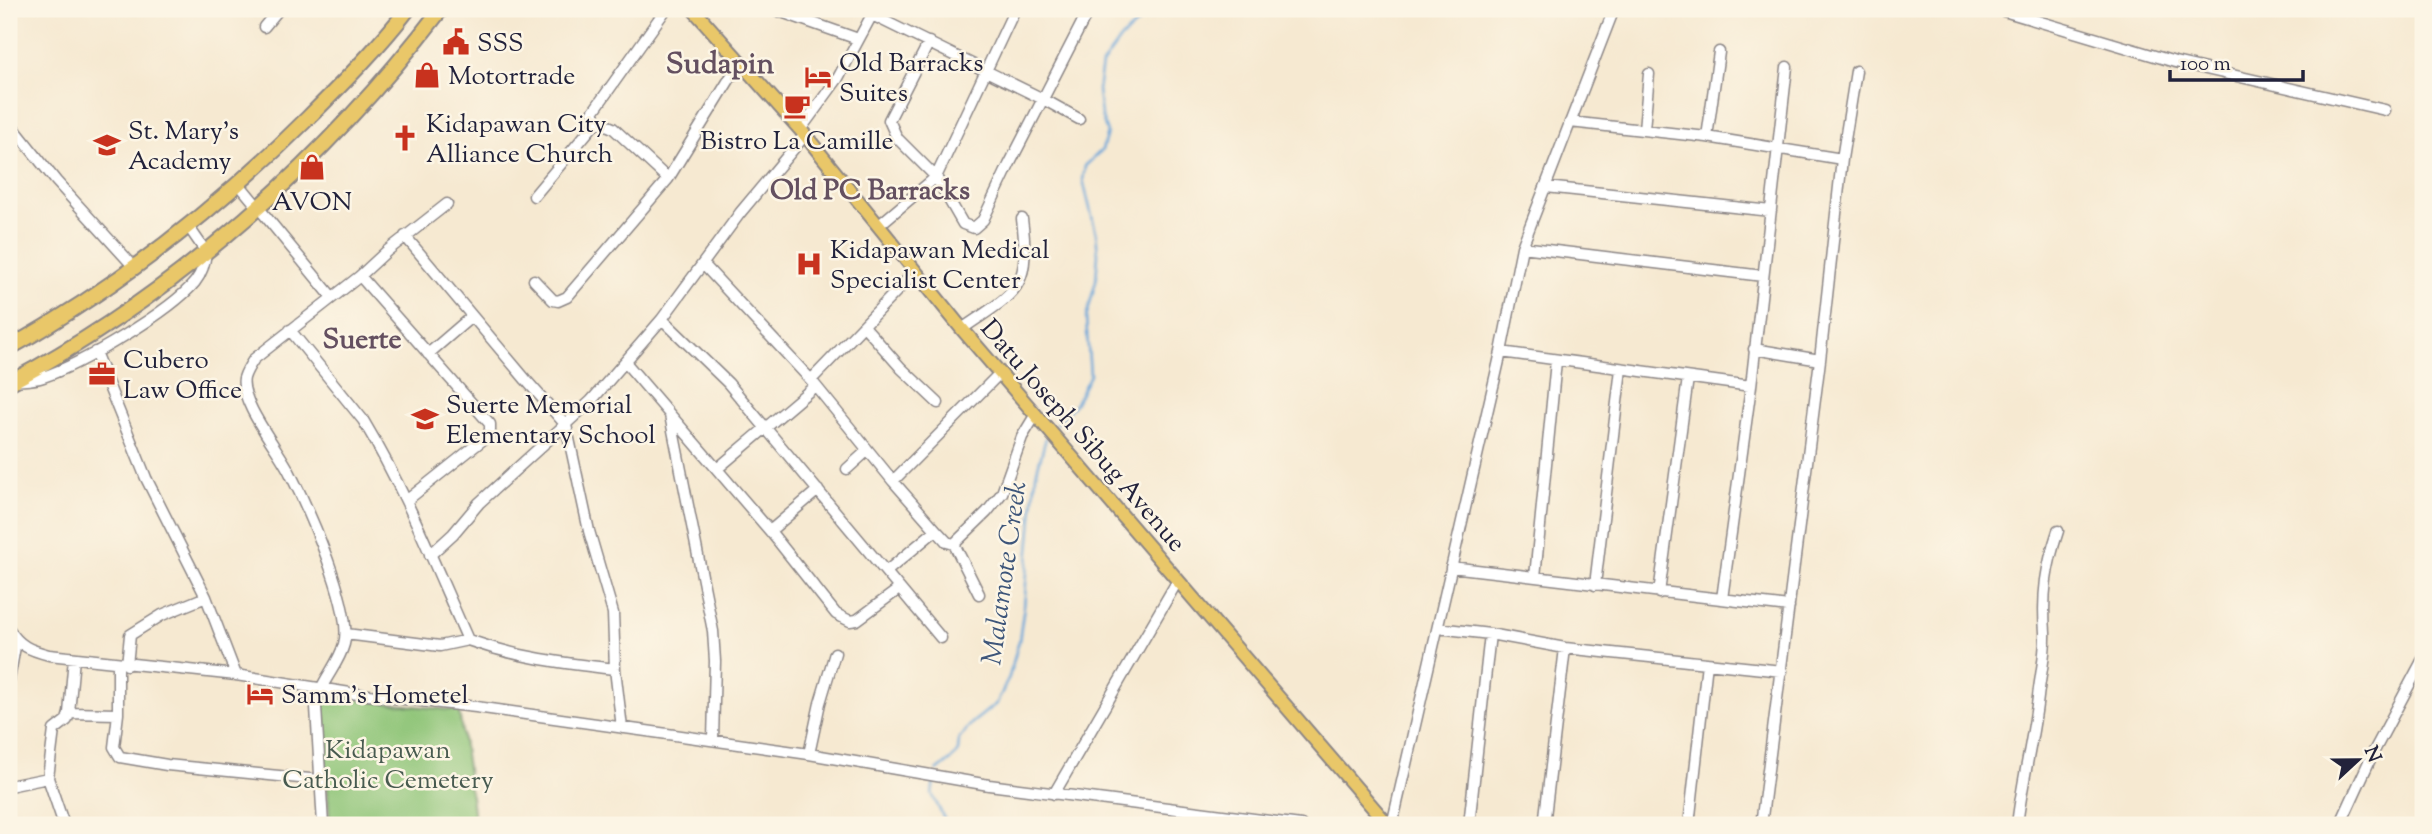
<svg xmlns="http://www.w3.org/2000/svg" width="2432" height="834" viewBox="0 0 2432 834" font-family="'Sorts Mill Goudy',serif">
<rect width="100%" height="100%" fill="#fcf5e5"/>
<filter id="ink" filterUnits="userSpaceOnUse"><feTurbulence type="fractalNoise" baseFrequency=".0143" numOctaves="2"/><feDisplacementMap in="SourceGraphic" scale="14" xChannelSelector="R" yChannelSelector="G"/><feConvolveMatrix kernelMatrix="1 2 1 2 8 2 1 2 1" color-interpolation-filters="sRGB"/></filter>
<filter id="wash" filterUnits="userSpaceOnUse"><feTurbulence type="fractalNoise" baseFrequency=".00686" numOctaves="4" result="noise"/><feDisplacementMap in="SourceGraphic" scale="28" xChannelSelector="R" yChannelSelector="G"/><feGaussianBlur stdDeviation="1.57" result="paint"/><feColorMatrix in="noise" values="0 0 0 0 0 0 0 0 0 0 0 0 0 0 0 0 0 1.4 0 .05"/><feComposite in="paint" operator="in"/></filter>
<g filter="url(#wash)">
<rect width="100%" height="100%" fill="#f6e9d1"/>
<path fill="#8fc578" stroke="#58745a" stroke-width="2" d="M324,696L459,711L475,825H330L322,711Z"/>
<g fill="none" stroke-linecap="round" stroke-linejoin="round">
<path stroke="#67a5d9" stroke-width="2.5" d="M1056,424L1075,404L1090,375L1086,318L1096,281L1098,254L1096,233L1083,180L1085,166L1102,150L1107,133L1101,115L1098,90L1102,64L1121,38L1138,23L1142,16L1139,9
M937,771L952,759L958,751L959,739L972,723L997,703L1009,677L1019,641L1024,606L1036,474L1046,438
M934,780L932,794L947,825"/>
</g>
</g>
<g filter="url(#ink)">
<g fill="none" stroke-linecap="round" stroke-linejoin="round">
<g stroke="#8c8686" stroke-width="13">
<path id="minor" d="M666,9L593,112L597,121L613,128L668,179
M773,9L858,39
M1997,9L2175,62L2385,110
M872,15L1043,99L1079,119
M264,27L279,9
M929,42L889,120L897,138L936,177L963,224L974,228L983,220L1009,165L1084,19
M9,122L56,181L135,268
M1570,122L1707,137L1842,159
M1644,129L1649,74
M800,130L838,78L875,9
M805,135L740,213L662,319L728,383L941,638
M1707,137L1719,52
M239,184L332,297
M1546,187L1771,211
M534,196L597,121
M878,226L936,177L1015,9
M405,236L526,380L566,425L589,531L613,613L615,669L622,728
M1522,247L1763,276
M703,264L811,380L893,481L936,530L947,542L954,544L979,594
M360,276L490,424V434L406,501
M534,280L553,300L558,301L567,297L668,179L740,62
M864,326L901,368L938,403
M962,329C1017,291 1031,290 1022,219
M290,330L363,420C405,490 435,566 468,640C519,658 562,663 615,669
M1754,349L1820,360
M95,352L146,478L206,597L236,675
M1501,352L1751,386
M428,354L471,317
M625,362L770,531L836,614L850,621L857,620L899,589
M811,380L915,272
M16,381C25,380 34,380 43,377C80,365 170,312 195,282C202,273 205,263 206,252L188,226
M670,415L713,631L715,661L713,740
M717,469L815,386
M847,469L868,450
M893,481L1000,373
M770,531L818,490
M954,544L987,512L1002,493L1022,437L1036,414
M430,555L453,534L479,503L591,401L662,319
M1451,567L1789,607
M887,571L936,530
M1535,577L1556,361
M1595,585L1621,369
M1659,593L1688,378
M1722,599L1751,386L1787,67
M1438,628L1490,634L1565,648L1782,671
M9,629C19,646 30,650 49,655L236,675L350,693L476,707L809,754L989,785L1301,825
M346,634L440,646L468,640
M118,664V714L114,747L120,757L167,765L320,780
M127,665L130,635L162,615L206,597
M9,680L16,641
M69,713L118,714
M809,754L820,703L835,653
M9,786L48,778
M1054,794L1178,580
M64,825L48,778L54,730L67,720L69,713L74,658
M323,825L316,707C318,683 338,667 344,644C354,611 307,506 290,473C279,450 239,402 244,378C246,371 250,365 254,359L360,276L387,251L447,204
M1392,825L1501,352L1522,247L1614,9
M1469,825L1490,634
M1544,825L1565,648
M1689,825L1707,663
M1761,825L1820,360L1842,159L1856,71
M2017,825C2022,782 2033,740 2038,697C2040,677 2046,653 2045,632C2042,594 2046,567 2058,531
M2340,825L2373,753L2423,659"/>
</g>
<g stroke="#8c8686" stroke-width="16">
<path id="major" d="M693,9L805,135L962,329L1388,825"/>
</g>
<g stroke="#8c8686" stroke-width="18">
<path id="highway" d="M9,348C119,286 218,208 308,118C343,83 378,48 408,9
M9,383C178,293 325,161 441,9"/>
</g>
<use href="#minor" stroke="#fff" stroke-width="10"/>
<use href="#major" stroke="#e9c769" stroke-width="12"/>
<use href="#highway" stroke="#e9c769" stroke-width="14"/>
</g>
</g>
<defs>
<g id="civic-bare" transform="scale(2.1)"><path d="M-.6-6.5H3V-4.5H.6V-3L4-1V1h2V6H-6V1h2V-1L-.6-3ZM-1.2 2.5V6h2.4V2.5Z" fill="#c8321e" stroke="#fcf5e5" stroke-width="2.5" paint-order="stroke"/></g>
<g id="shop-bare" transform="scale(2.1)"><path d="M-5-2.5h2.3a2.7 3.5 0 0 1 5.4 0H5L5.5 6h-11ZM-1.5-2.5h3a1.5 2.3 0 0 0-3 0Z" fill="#c8321e" stroke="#fcf5e5" stroke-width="2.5" paint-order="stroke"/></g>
<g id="hotel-bare" transform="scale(2.1)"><path d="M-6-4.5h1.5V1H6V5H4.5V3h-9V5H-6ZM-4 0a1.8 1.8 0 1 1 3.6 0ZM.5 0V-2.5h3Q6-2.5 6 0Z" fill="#c8321e" stroke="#fcf5e5" stroke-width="2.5" paint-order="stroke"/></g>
<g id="cafe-bare" transform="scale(2.1)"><path d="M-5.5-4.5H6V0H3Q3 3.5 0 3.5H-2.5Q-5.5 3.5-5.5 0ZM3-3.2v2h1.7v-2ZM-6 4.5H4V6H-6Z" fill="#c8321e" stroke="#fcf5e5" stroke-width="2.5" paint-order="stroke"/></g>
<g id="church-bare" transform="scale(2.1)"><path d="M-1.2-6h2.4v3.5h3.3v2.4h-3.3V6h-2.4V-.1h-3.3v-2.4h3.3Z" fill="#c8321e" stroke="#fcf5e5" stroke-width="2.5" paint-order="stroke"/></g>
<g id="school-bare" transform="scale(2.1)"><path d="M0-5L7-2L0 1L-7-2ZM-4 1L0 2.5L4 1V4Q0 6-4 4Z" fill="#c8321e" stroke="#fcf5e5" stroke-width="2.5" paint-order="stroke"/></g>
<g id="hospital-bare" transform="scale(2.1)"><path d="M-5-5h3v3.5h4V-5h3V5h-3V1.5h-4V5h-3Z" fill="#c8321e" stroke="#fcf5e5" stroke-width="2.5" paint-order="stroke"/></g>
<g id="office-bare" transform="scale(2.1)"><path d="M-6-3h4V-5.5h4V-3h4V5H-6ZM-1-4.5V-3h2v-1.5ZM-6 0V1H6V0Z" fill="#c8321e" stroke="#fcf5e5" stroke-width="2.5" paint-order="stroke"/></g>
</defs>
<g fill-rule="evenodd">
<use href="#civic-bare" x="456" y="42"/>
<use href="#shop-bare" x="427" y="75"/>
<use href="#hotel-bare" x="818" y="77"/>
<use href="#cafe-bare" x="797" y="106"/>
<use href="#church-bare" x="405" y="138"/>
<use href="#school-bare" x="107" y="145"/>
<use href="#shop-bare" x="312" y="167"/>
<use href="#hospital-bare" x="809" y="264"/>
<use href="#office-bare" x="102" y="374"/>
<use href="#school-bare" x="425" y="419"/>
<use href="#hotel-bare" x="260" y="694"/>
</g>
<g text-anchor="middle" stroke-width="5" stroke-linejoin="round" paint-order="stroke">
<g font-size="26" fill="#22223b" stroke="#fcf5e5" text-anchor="start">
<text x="477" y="51">SSS</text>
<text x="839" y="71">Old Barracks<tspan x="839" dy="30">Suites</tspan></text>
<text x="448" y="84">Motortrade</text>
<text x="426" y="132">Kidapawan City<tspan x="426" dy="30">Alliance Church</tspan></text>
<text x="128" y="139">St. Mary's<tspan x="128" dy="30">Academy</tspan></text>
<text x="797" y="149" text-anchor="middle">Bistro La Camille</text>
<text x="312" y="210" text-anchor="middle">AVON</text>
<text x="830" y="258">Kidapawan Medical<tspan x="830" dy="30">Specialist Center</tspan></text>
<text x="123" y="368">Cubero<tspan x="123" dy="30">Law Office</tspan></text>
<text x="446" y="413">Suerte Memorial<tspan x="446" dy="30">Elementary School</tspan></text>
<text x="281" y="703">Samm's Hometel</text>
</g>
<g font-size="26" fill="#22223b" stroke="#fcf5e5">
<text transform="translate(1084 435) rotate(49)" y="9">Datu Joseph Sibug Avenue</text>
</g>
<g font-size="26" fill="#485b50" stroke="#fcf5e5">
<text x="388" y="758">Kidapawan<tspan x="388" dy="30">Catholic Cemetery</tspan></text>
</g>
<g font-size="28" font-weight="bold" fill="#645060" stroke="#fcf5e5">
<text x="870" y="199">Old PC Barracks</text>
<text x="362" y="348">Suerte</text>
</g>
<g font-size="28" font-style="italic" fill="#3e567a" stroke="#fcf5e5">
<text transform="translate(1003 573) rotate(-82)" y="10">Malamote Creek</text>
</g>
<g font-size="30" font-weight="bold" fill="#645060" stroke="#fcf5e5">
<text x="720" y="73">Sudapin</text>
</g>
</g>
<rect width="2432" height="834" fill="none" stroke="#fcf5e5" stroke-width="35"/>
<g transform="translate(2358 760) rotate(68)" stroke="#fcf5e5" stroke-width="5" paint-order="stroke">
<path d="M0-5L12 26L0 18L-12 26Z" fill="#22223b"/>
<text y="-10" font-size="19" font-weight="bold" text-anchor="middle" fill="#22223b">N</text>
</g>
<path d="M2170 70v10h133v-10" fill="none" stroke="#22223b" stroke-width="3.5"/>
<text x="2180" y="70" font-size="21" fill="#22223b" stroke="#fcf5e5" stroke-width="5" paint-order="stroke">100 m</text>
</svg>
